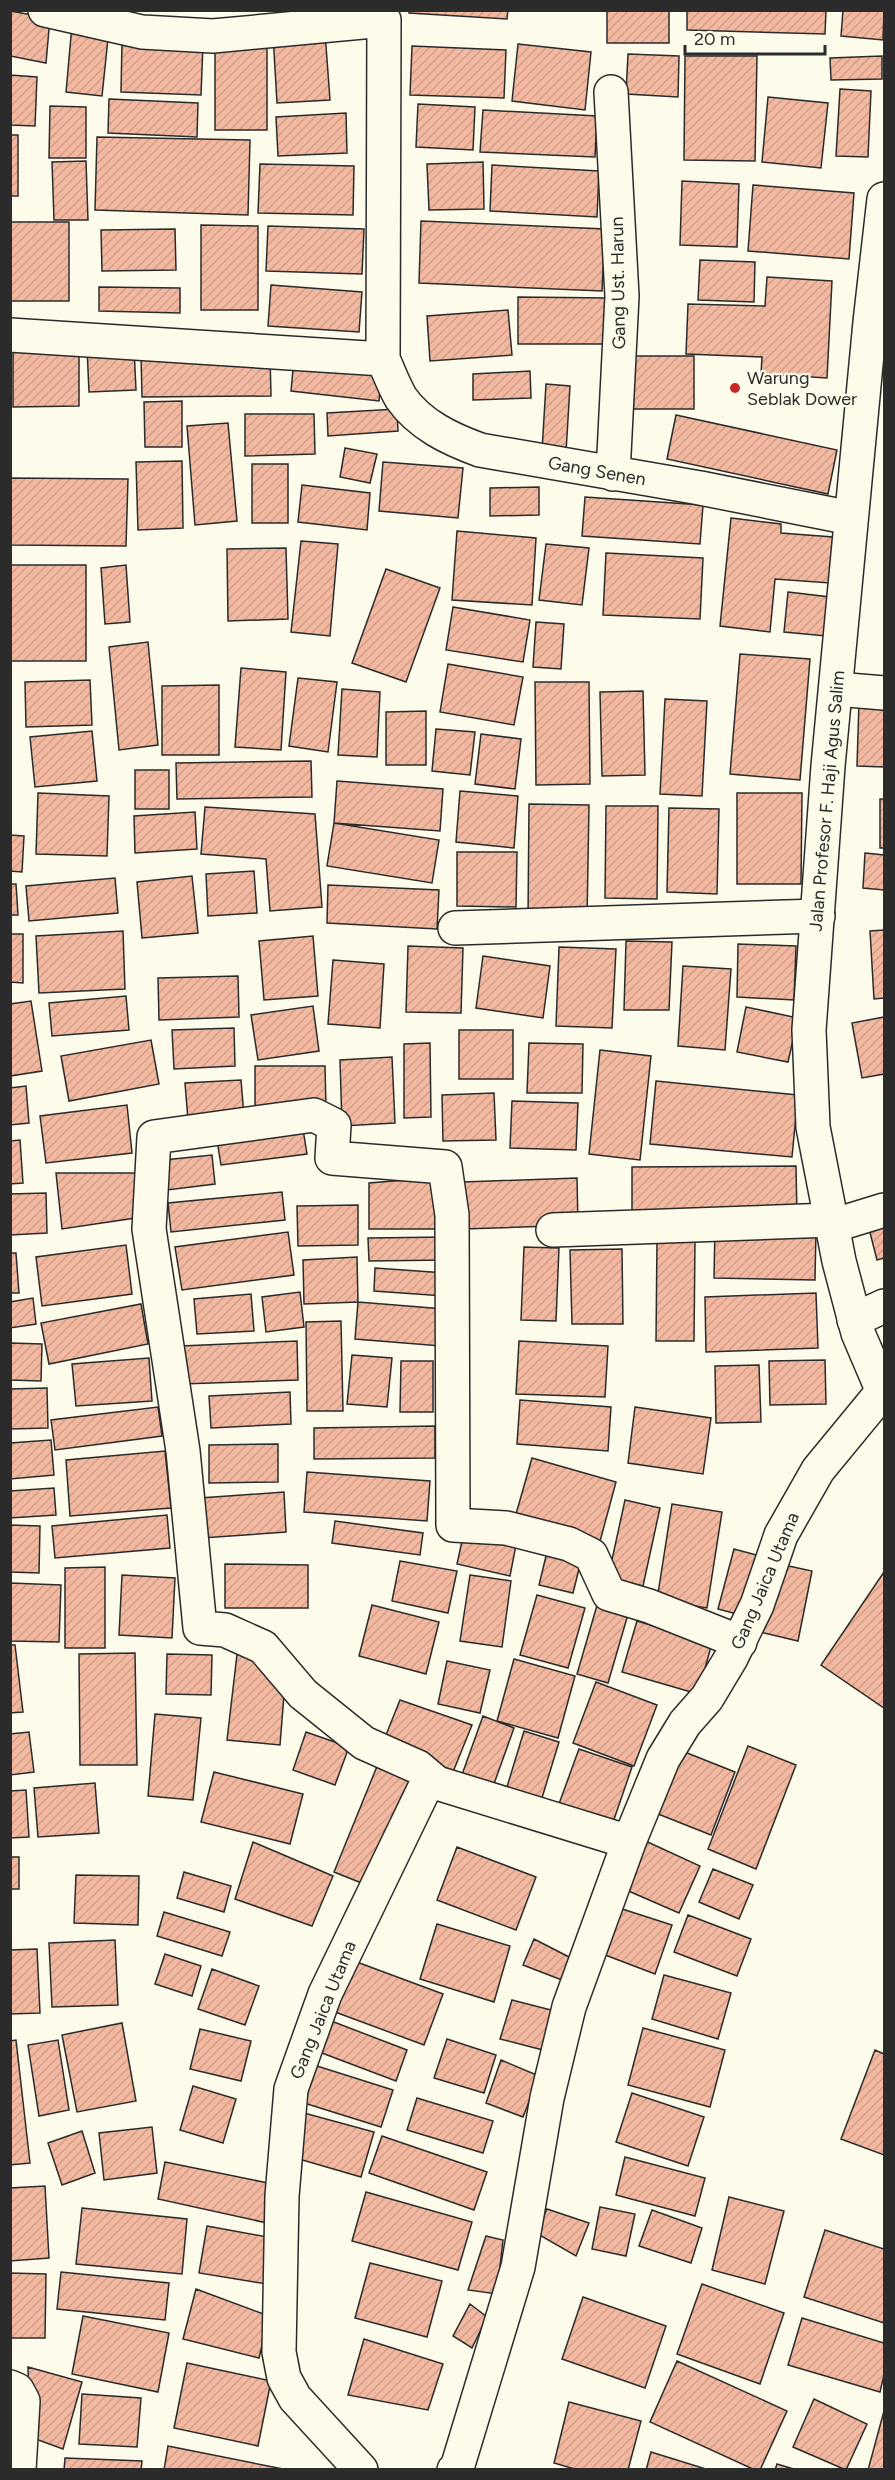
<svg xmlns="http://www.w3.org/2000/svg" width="895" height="2480" viewBox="0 0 895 2480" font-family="Figtree,sans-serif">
<defs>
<pattern id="building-hatch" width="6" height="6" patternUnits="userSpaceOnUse" patternTransform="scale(1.5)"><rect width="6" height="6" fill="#f2b8a0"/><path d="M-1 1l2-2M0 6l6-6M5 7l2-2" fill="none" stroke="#d09e8a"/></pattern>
</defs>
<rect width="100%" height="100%" fill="#fdfbea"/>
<path fill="url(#building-hatch)" stroke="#2b2b2b" stroke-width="1.5" d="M409,10H508L507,19L409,13Z
M607,10H669V43H607Z
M687,10H826L825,34L687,30Z
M843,10H884L883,40L841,36Z
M10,11L50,18L46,63L10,56Z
M72,25L109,29L102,96L66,92Z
M325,32L330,100L277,103L273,35Z
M122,41L203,44L201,95L121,92Z
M215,41H267V130H215Z
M518,44L591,52L585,110L512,101Z
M412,46L506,50L504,98L410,95Z
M628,54L679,56L678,97L626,94Z
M685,56H757L755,161L684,160Z
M882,56V79L831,80L830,58Z
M10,75L37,77L35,126L10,125Z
M840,89L871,91L868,157L836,156Z
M768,97L828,103L821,168L762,162Z
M109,99L198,103L197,137L108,133Z
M418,104L475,107L473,150L416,147Z
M50,106L86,107V158H49Z
M483,110L597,116L595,157L480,152Z
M346,113L347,153L278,156L276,117Z
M10,135H18V196H10Z
M97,137L250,140L248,215L95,210Z
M86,161L88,220H54L52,162Z
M483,162L484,209L429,210L427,164Z
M260,164L354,166L353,215L258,213Z
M492,165L599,171L597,217L490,211Z
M682,181L739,184L737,247L680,245Z
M753,185L854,193L849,259L748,251Z
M421,221L605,229L602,291L419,283Z
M10,222H69V301H10Z
M201,225L258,226V310H201Z
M268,226L364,229L362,274L266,271Z
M175,229L176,270L102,271L101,230Z
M700,260L755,262L754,302L698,300Z
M767,277L832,281L827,378L761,374L762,357L686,354L688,304L765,306Z
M271,285L362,292L359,332L268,326Z
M99,287L180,288V313L99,311Z
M518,297L609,298V344H518Z
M508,310L512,355L430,361L427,316Z
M134,347L136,390L89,392L87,348Z
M79,349V406L13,407V350Z
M270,354L271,396L142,397L141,355Z
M622,356H694V409H622Z
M294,359L382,367L379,401L291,391Z
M530,371L531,398L473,400V374Z
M546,384L570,386L566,452L542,451Z
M182,401V447H145L144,402Z
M397,409L398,431L328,436L327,413Z
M245,414H314L315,454L245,456Z
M676,415L837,450L828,494L667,459Z
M228,423L237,521L195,525L187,426Z
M345,448L377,454L370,483L340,477Z
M182,461L183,528L138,530L136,462Z
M383,462L463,468L458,518L379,511Z
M252,464H288V523H252Z
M10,478L128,479L126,546L10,545Z
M302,485L370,493L367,530L298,522Z
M539,487V515L490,516V488Z
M585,497L703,505L700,544L582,536Z
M731,518L781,524V533L833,537L830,583L775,579L770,632L720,626Z
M457,531L536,538L532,605L452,600Z
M301,541L338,544L330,636L291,632Z
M546,544L589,548L582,605L539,600Z
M286,548L288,619L228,621L227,549Z
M606,553L703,558L700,619L603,615Z
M10,565H86V661H10Z
M126,565L130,622L105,624L101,568Z
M386,569L440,588L406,682L352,663Z
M788,592L830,597L826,636L784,632Z
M453,607L530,620L523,662L446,650Z
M536,622L564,624L561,669L533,667Z
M148,642L158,745L119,750L109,647Z
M740,654L810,659L800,780L730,774Z
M448,664L523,677L514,725L440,712Z
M241,668L286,672L281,750L235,747Z
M298,678L337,682L328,752L289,746Z
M90,680L92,725L26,727L25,682Z
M535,682H589L590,784L536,785Z
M219,685V755H162V686Z
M342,689L380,692L377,757L338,755Z
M643,691L645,775L602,776L600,692Z
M665,699L707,701L702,796L660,794Z
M859,702L884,703V767L857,766Z
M426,711V765H386V712Z
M436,729L475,732L470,775L432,771Z
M92,731L97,781L35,787L30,737Z
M481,734L521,739L515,789L475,784Z
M311,761L312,797L177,799L176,763Z
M135,770H169V809H135Z
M337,781L443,789L440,831L334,823Z
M460,791L518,796L514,848L456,842Z
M38,793L109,796L107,856L36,854Z
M737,793H802L801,884H737Z
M880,799H884V848H880Z
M529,804L589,805L587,919H528Z
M606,806H658L657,899L605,898Z
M205,807L315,814L322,907L270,911L266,859L201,854Z
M669,808L719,809L717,894L667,892Z
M195,812L197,849L135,853L134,816Z
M334,823L439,840L432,883L327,866Z
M10,835L24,836L22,872L10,871Z
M457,852H517L516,907L457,906Z
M865,853L884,855V890L863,888Z
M254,871L257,913L208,916L206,874Z
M192,876L198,933L142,938L137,882Z
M115,878L118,913L29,921L26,886Z
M10,884H16L18,915H10Z
M328,885L439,890L437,929L327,923Z
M884,930V998L874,999L870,931Z
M123,931L125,989L39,993L36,936Z
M10,934H23V983L10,982Z
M313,936L318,996L264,1000L259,941Z
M626,941L672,942L669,1010H624Z
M738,944L796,946L794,1000L737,997Z
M408,946L463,948L461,1013L406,1012Z
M559,947L616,949L612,1028L556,1026Z
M483,956L550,966L543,1018L476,1008Z
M333,960L384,964L380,1028L328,1024Z
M683,966L731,969L725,1050L678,1046Z
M238,976L239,1017L159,1020L158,978Z
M126,996L129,1030L52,1036L49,1003Z
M31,1001L42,1071L10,1076V1004Z
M313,1006L319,1051L258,1060L251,1015Z
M746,1007L798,1018L788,1062L737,1052Z
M884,1017V1074L862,1078L852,1023Z
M234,1028L235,1066L174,1069L172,1030Z
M459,1030H513V1079H459Z
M151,1040L159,1084L69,1101L61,1056Z
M430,1043L431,1117L404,1118V1044Z
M529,1043L583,1044L582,1093H527Z
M600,1050L651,1056L640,1160L589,1154Z
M392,1057L395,1123L342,1126L340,1060Z
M255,1066H325L326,1108L255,1109Z
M241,1080L244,1116L188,1120L185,1083Z
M656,1081L798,1095L792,1157L650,1144Z
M26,1086L29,1123L10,1125V1088Z
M494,1093L496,1140L443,1141L442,1095Z
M512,1101L578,1103L576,1150L510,1148Z
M127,1105L132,1153L46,1163L40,1116Z
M302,1123L307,1154L221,1165L216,1134Z
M20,1140L23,1183L10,1184V1141Z
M212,1155L215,1184L167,1190L164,1160Z
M796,1166L797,1217L632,1219V1167Z
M56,1173H136L135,1218L62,1229Z
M443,1177V1229H369V1183Z
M577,1178L578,1225L464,1229L463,1182Z
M282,1192L285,1220L171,1232L168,1203Z
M46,1193L47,1233L10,1235V1194Z
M358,1205V1245L298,1246L297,1206Z
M884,1216V1258L877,1260L867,1221Z
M715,1227L816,1229L815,1280L714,1278Z
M288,1232L294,1275L182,1290L175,1247Z
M447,1237L448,1260L369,1261L368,1238Z
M657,1241H695L694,1341H656Z
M126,1245L132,1294L42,1306L36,1257Z
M524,1247L559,1248L556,1321L521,1320Z
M622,1249L623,1324H572L570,1250Z
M10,1253H16L19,1293H10Z
M357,1257L358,1302L304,1304L303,1260Z
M375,1268L446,1273L444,1296L374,1291Z
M300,1292L304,1327L266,1332L262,1297Z
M816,1293L818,1348L706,1352L705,1297Z
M251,1294L254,1331L197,1334L194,1299Z
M33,1298L36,1324L10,1328V1302Z
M358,1302L444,1309L441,1346L355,1339Z
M141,1304L148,1344L49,1364L41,1323Z
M341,1321L343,1411H307L306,1322Z
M297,1341L298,1380L182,1384L181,1346Z
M519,1341L608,1346L605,1397L516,1394Z
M10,1343L42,1344L41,1381L10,1380Z
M352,1355L392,1358L387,1407L347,1404Z
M149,1358L152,1401L76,1406L72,1364Z
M825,1360L826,1404L770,1405L769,1361Z
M401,1361H433V1412H400Z
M759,1365L761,1422L716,1423L715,1366Z
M47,1388L48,1428L10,1429V1389Z
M290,1392L291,1424L211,1428L209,1396Z
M520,1400L611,1407L608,1451L517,1444Z
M158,1407L162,1436L55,1450L51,1420Z
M635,1407L711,1418L703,1474L628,1463Z
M435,1426V1458L314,1459V1428Z
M51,1440L54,1475L10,1479V1443Z
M278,1444V1482L209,1483V1445Z
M165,1451L171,1508L70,1516L66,1460Z
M532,1458L616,1482L599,1545L514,1521Z
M307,1472L430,1481L427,1521L304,1512Z
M54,1488L56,1515L10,1518V1491Z
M284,1492L286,1532L202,1538L200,1498Z
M625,1500L660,1508L643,1586L608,1578Z
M672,1504L722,1512L707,1608L657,1600Z
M167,1515L170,1548L55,1558L52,1526Z
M335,1521L423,1533L420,1555L332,1543Z
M10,1525L40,1526L39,1573L10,1572Z
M464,1532L516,1545L510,1576L457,1564Z
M734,1549L764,1557L748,1617L718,1609Z
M547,1552L581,1561L573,1593L539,1585Z
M400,1561L457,1571L448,1613L392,1601Z
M775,1563L812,1571L798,1641L760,1632Z
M225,1564L308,1565V1608H225Z
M105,1567V1648H65V1568Z
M884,1572V1708L821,1665Z
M122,1575L175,1578L172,1638L119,1635Z
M470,1575L511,1581L502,1647L460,1641Z
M10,1583L61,1585L59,1642L10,1641Z
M537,1595L585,1608L568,1668L520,1655Z
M598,1602L629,1611L608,1683L577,1674Z
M372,1605L439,1622L426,1674L359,1656Z
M637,1621L712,1643L698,1694L622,1672Z
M10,1645H15L23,1712L10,1713Z
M238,1646L285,1682L280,1745L227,1740Z
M135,1653L137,1765H80L79,1654Z
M167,1654L212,1655L211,1695L166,1694Z
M514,1659L575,1676L558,1738L497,1721Z
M447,1661L490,1670L480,1713L438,1704Z
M596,1682L657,1705L634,1766L573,1743Z
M400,1700L472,1725L453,1772L384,1740Z
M155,1714L201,1718L193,1800L148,1796Z
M483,1716L514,1728L490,1795L459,1783Z
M524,1731L559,1742L538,1811L503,1800Z
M29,1732L34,1772L10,1775V1734Z
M306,1732L349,1747L335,1785L293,1770Z
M748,1746L796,1765L756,1869L708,1849Z
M672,1747L735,1772L711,1835L648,1810Z
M579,1749L632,1767L610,1831L556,1812Z
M380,1759L419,1775L374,1888L334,1872Z
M214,1772L303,1794L290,1844L201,1822Z
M95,1783L99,1833L38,1837L34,1788Z
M26,1790L29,1837L10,1838V1791Z
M639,1838L700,1866L679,1913L617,1886Z
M253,1842L333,1876L312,1926L235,1899Z
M457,1847L536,1877L516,1930L437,1900Z
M10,1857H19V1889H10Z
M713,1869L753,1885L739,1919L699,1902Z
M184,1872L231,1886L224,1912L177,1898Z
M76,1875L139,1876L138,1925L74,1923Z
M616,1907L672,1925L655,1974L600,1953Z
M164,1912L230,1932L222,1956L157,1936Z
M688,1915L751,1939L737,1976L674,1952Z
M437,1924L510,1946L494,2002L420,1979Z
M534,1939L573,1959L567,1982L523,1965Z
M115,1940L118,2005L52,2007L49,1943Z
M37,1949L40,2013L10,2014V1950Z
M165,1954L201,1966L192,1996L155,1984Z
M346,1958L443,1994L424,2045L327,2009Z
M212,1969L259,1986L245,2025L198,2009Z
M664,1975L731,1993L718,2039L652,2019Z
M512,2000L555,2011L543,2050L500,2039Z
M326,2019L407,2050L396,2081L314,2050Z
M122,2023L136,2101L77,2112L62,2035Z
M643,2028L725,2050L710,2107L628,2085Z
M200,2029L251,2041L241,2081L190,2069Z
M447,2039L496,2055L484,2093L434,2078Z
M16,2040L30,2163L10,2165V2041Z
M58,2040L69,2110L39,2116L28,2045Z
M875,2050L884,2054V2155L841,2139Z
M501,2060L539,2076L523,2117L486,2103Z
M317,2066L393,2090L381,2127L304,2103Z
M193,2086L236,2099L223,2143L180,2130Z
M632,2093L704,2117L688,2166L616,2142Z
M417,2098L493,2121L483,2153L407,2130Z
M304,2113L374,2132L361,2177L292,2157Z
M152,2127L157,2173L104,2180L99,2133Z
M82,2131L95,2173L62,2185L48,2143Z
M382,2136L487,2172L474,2210L369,2173Z
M625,2157L705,2178L695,2216L616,2195Z
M165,2162L273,2184L267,2223L158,2199Z
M45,2186L49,2258L10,2261V2188Z
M366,2192L472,2222L458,2270L352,2241Z
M729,2197L784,2211L765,2284L712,2270Z
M600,2207L635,2214L626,2256L592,2249Z
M82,2208L187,2219L182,2274L76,2264Z
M547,2209L589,2223L576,2256L536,2233Z
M652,2210L702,2228L691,2263L639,2246Z
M207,2226L273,2238L267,2284L199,2273Z
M825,2230L884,2249V2323L804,2297Z
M486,2236L503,2240L497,2294L468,2290Z
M370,2263L442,2281L427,2337L355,2318Z
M61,2272L169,2283L165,2320L57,2309Z
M10,2273L46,2274L45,2338H10Z
M702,2284L784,2313L760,2384L677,2354Z
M196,2289L269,2316L259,2358L183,2339Z
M583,2297L666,2326L645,2388L562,2359Z
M470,2304L487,2317L472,2348L453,2336Z
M83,2316L169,2333L158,2392L72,2374Z
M802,2318L884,2343V2375L880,2392L788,2365Z
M364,2339L443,2364L428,2410L348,2395Z
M677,2361L787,2411L760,2470H755L650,2422Z
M187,2363L271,2381L258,2446L174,2428Z
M28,2367L82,2382L63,2449L30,2437Z
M82,2394L141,2398L137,2447L79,2444Z
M814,2399L867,2424L846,2470L793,2447Z
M569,2402L641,2421L628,2470H578L554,2463Z
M884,2411V2470H868Z
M168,2446L288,2470H164Z
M651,2452L709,2470H646Z
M65,2458L142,2461L141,2470H64Z
M777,2464L797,2470H775Z"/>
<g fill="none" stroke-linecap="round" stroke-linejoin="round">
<g stroke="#2b2b2b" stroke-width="36">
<path id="minor" d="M45,10L142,32L213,36L384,20L383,359C389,372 394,386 401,398C420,425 450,439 480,450L700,488L851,518
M611,92L622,296L613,474
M10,335L383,359
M836,689L884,693
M455,928L818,916
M832,1226L884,1210
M553,1230L831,1220
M854,1320L884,1306
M437,1783L418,1767L364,1743L303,1694L263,1647L225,1630L200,1628L183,1451L149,1229L154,1137L314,1115L334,1125L332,1158L445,1167L452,1215L453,1525L506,1528L569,1544L591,1555L609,1594L649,1606L740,1642
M10,2387L17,2390L23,2401L19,2470
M361,2470L295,2398L284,2378L279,2352L282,2196L291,2089L325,1994L426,1785L437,1783L629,1842
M454,2470L457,2468L518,2267L547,2098L569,2007L629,1842L663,1759L685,1723L707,1698L731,1658L757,1605L781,1535L818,1470L883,1391"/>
</g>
<g stroke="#2b2b2b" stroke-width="36">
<path id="secondary" d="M884,199L870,322L828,766L809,1030L813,1127L839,1261L858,1333L884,1394"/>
</g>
<use href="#minor" stroke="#fdfbea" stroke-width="33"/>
<use href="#secondary" stroke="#fdfbea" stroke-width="33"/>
</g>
<circle fill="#c62828" stroke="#fdfbea" stroke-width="2" cx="735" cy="388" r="6"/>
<g text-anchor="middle" stroke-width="4.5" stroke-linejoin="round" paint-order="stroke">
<g font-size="18" fill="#2b2b2b" stroke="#fdfbea">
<text transform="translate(618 283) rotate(-91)" y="6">Gang Ust. Harun</text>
<text transform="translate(597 471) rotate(10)" y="6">Gang Senen</text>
<text transform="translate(827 801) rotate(-85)" y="6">Jalan Profesor F. Haji Agus Salim</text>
<text transform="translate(765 1581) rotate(-67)" y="6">Gang Jaica Utama</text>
<text transform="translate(323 2010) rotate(-68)" y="6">Gang Jaica Utama</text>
</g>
<g font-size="18" fill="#2b2b2b" stroke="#fdfbea" text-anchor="start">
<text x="747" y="384">Warung<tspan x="747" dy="21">Seblak Dower</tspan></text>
</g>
</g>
<rect width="895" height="2480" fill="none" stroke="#2b2b2b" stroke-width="24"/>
<path d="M685 45v9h140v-9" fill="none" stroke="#2b2b2b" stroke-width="3"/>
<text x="694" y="45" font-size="18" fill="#2b2b2b" stroke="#fdfbea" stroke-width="4.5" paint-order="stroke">20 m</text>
</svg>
